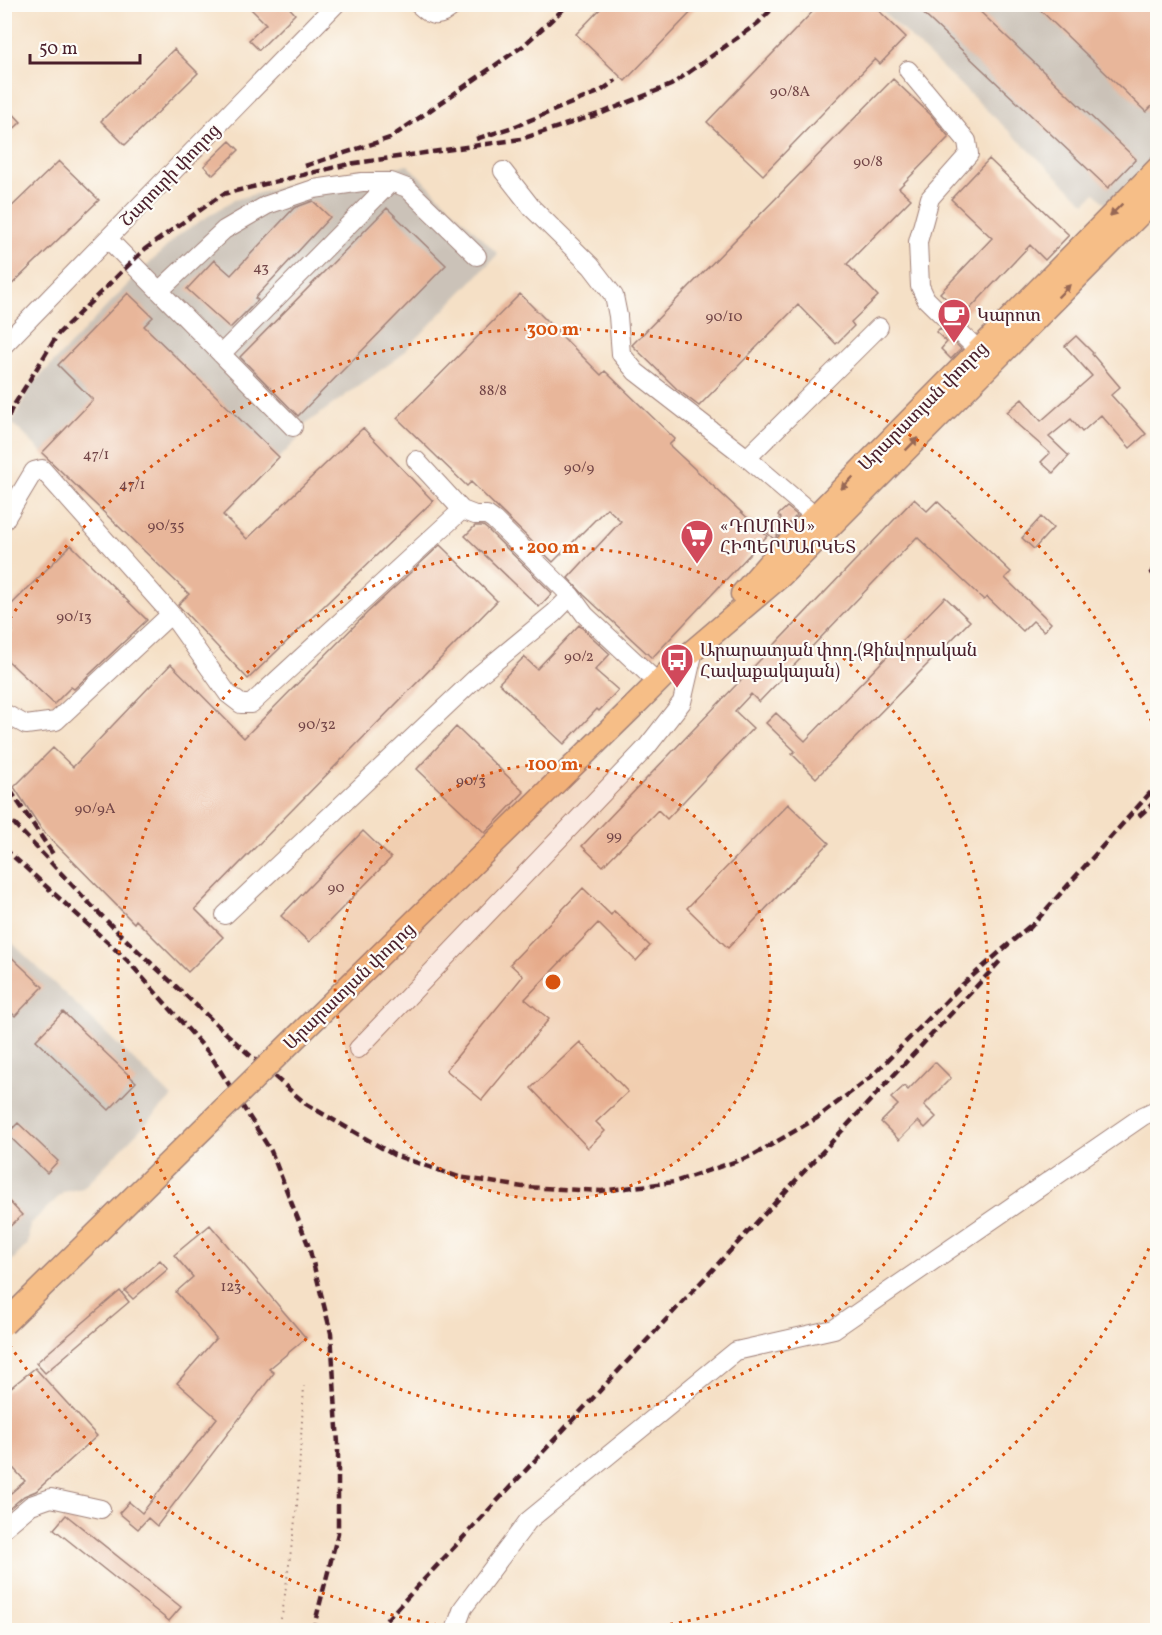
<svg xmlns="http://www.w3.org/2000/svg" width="1162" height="1635" viewBox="0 0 1162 1635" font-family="Vollkorn,'Noto Serif Armenian',serif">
<rect width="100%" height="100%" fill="#fdfcf7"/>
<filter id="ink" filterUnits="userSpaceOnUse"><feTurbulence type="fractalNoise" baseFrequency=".0167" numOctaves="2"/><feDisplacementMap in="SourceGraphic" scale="12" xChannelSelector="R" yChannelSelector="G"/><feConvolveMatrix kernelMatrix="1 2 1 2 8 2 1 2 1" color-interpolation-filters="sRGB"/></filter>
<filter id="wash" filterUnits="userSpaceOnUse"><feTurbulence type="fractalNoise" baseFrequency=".008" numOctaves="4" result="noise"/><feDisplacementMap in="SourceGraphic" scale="24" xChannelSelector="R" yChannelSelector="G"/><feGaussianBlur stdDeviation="1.35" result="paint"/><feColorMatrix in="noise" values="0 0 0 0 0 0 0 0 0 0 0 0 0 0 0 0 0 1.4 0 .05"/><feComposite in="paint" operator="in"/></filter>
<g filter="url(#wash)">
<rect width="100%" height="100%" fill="#f5e0c6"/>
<path fill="#cbc2b8" d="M876,5H1157V160L1111,209L1095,193L1085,203Z
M408,165L498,254L399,357L293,433L298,439L223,515L234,526L178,584L12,423L30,387L133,279L181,233L234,200L308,179Z
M4,935L172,1097L83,1188L64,1192L30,1224L28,1244L5,1268Z"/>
<g id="blocks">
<path fill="#e8b69a" d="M246,4H286L295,14L259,50L249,40L266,24Z
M605,4H699L625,81L576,34Z
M820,4H872L906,37L880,64L875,59L763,175L707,122Z
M913,4H972L1136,159L1108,188Z
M1034,4H1158V100L1146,112Z
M174,49L198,73L125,145L101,121Z
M893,79L931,115L949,137L899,188L911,199L847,264L878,296L851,322L854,326L836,344L798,305L699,406L678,390L632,345Z
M4,104L21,122L4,138Z
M230,141L239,150L213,175L204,166Z
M989,159L1069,235L1045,260L1030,245L964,315L940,293L992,238L951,199Z
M59,161L99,200L4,292V214Z
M313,201L330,217L255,298L258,300L230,328L187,289L214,260L231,275L294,208Z
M387,208L446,265L298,416L240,357Z
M128,293L153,317L144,326L279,457L223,515L247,539L363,428L433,501L248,679L178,605L189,594L42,453L93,400L58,365Z
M520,294L601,375L605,371L675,439L669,445L767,536L652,658L584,595L568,578L621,521L607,508L553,562L471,482L467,486L397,418Z
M940,328L961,349L951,359L941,349L947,342L936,332Z
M1076,336L1093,353L1092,354L1120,387L1111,395L1146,434L1130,448L1101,415L1082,432L1071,419L1049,437L1069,456L1053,473L1041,462L1050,453L1018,425L1007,412L1022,399L1041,421L1092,376L1065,346Z
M914,499L927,511L937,501L1011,572L1005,578L1051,623L1044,631L1033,621L1023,631L987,597L984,600L917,537L759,702L751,694L735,711L753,728L667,819L658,810L603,866L582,846Z
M787,507L797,515L774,539L767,533L781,518L778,515Z
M1041,517L1053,528L1034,549L1022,538Z
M475,526H483L487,529L552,593L539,607L465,536Z
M71,545L147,620L74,689L71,687L54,704L4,657V640L13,631L4,622V612Z
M440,545L497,601L195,909L223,937L188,972L136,920L134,923L42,830L14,787L53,748L73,767L171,664L244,738L367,613Z
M945,597L970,621L816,778L792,754L795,751L766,723L776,713L805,741Z
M579,625L610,654L595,670L618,690L599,711L597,709L564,744L499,683L524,657L537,669Z
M456,727L524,792L485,833L417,769Z
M788,804L829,843L728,948L687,908Z
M363,831L391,858L309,942L281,916Z
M583,888L611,915L614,911L650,946L636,961L598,923L525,999L549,1019L482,1100L446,1070L523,976L510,964Z
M4,950L43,987L15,1016L4,1006Z
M63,1012L136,1082L109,1110L36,1040Z
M580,1042L628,1092L596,1122L605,1131L588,1148L531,1088Z
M935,1062L951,1078L924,1105L936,1117L925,1128L918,1121L899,1140L881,1122L898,1105L891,1098L904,1086L908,1090Z
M18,1123L58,1161L47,1173L7,1134Z
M4,1196L22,1215L4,1232Z
M210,1225L306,1338L269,1369L274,1373L157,1526L148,1518L138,1529L119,1513L129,1502L142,1513L217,1418L177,1383L216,1338L176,1292L193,1277L174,1255Z
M160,1260L168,1269L133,1299L125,1291Z
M120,1291L129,1302L45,1373L36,1363Z
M35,1368L97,1436L36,1491L24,1496L4,1513V1499L25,1481L4,1458V1393Z
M66,1515L181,1607L169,1621L54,1529Z"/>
</g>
</g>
<g filter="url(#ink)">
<use href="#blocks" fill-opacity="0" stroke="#a08078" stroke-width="1.5"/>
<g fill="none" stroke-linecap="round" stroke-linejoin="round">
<g stroke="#a08078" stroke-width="20">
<path id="minor" d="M418,4C433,18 439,20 455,4
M908,70L967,141L969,154L930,198L918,242L920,286L926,299L978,350
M503,171L532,208L591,266L614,296L618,316L621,354L636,372L747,458L815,516
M108,239L293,427
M159,291L224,230L267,205L314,189L362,182H391L407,188L477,256
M4,345L336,4
M221,354L391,182
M747,458L879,327
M416,460L462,510L475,515H487L494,520L571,596
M4,521L34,471L42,469L171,614L228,694L241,704H251L462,510
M4,713L26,725L56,721L171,614
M225,915L479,675L554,613L571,596L585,615L658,683
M358,1049L646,748L682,702L694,650
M4,1528L31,1505L51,1498L101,1509
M455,1630L463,1608L528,1521L736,1351L834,1329L1143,1116L1158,1109"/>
</g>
<g stroke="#a08078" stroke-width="25">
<path id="major" d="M742,594L769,563L1158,168
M634,706L668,672L782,575L1158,196"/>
</g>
<path stroke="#a08078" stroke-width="2" stroke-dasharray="1.5 4.5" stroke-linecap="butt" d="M276,1630L282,1616L297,1506L304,1386"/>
<use href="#minor" stroke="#fff" stroke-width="18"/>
<use href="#major" stroke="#f6be87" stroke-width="22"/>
<path stroke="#4a1f2b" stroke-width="4.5" stroke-dasharray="9 4.5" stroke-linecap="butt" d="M476,139L516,126L601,91L616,80
M305,166L390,138L523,46L569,4
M4,429L11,410L58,334L145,249L223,194L349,164L521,139L602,113L671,85L758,23L777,4
M1150,574L1158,566
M4,778L6,784L55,857
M4,813L91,905L121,935L244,1050L306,1104L394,1155L459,1177L523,1187L601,1191L674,1182L752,1156L817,1118L872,1076L962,985L1033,923
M1139,816L1158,799
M4,848L127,960L209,1053L271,1151L309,1247L331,1333L338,1444V1533L313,1630
M1028,930L1158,784
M377,1630L1002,959"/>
<g stroke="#a08078" stroke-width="25" stroke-linecap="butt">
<path id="major-bridge" d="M4,1324L634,706"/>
</g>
<use href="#major-bridge" stroke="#f6be87" stroke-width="22"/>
</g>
<defs><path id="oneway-solid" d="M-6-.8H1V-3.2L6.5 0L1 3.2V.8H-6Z" transform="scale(1.5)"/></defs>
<g fill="#976754">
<use href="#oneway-solid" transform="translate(1116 210) rotate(135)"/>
<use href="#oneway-solid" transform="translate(1064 291) rotate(-45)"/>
<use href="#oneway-solid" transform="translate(912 444) rotate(-45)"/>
<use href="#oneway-solid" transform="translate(847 483) rotate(135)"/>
</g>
</g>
<circle cx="553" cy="982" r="218" fill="#d8530f" fill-opacity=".12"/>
<g fill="none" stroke="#d8530f" stroke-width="3" stroke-dasharray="3 6">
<circle cx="553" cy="982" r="218"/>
<circle cx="553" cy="982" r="435"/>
<path d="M1156 1232A653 653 0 0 1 633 1630M473 1630A653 653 0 0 1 5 1338M5 626A653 653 0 0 1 1156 732"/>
</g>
<defs>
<g id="cafe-pin" transform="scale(1.725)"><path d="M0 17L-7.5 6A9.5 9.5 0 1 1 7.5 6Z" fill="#d1495b" stroke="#fdfcf7"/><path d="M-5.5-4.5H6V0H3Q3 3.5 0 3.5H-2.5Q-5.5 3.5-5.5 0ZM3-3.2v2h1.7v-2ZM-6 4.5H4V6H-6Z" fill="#fff"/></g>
<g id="supermarket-pin" transform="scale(1.725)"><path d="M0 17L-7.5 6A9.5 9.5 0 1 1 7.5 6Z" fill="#d1495b" stroke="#fdfcf7"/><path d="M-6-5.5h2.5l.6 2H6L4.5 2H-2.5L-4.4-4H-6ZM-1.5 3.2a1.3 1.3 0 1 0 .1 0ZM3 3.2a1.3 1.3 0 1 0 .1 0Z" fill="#fff"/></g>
<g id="bus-pin" transform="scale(1.725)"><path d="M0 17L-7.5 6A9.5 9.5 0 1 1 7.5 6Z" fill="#d1495b" stroke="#fdfcf7"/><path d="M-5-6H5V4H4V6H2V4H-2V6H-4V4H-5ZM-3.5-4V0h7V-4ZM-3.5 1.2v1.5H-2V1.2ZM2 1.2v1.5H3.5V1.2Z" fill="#fff"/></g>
</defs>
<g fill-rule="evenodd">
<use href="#cafe-pin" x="954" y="315"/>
<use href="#supermarket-pin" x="697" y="536"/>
<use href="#bus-pin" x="677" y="660"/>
</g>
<g text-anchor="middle" stroke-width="4.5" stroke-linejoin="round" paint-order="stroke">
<g font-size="15" fill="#724547">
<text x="790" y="96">90/8A</text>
<text x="868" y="166">90/8</text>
<text x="261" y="272">43</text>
<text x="724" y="321">90/10</text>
<text x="493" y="395">88/8</text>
<text x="96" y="459">47/1</text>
<text x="579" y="472">90/9</text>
<text x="132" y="489">47/1</text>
<text x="166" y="530">90/35</text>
<text x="74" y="621">90/13</text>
<text x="579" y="661">90/2</text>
<text x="317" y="729">90/32</text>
<text x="471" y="785">90/3</text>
<text x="95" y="813">90/9A</text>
<text x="614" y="840">99</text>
<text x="336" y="892">90</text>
<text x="231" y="1291">123</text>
</g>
<g font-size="18" fill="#4a1f2b" stroke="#fdfcf7">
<text transform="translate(170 175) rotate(-46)" y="6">Շարուրի փողոց</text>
<text transform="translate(923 406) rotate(-45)" y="6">Արարատյան փողոց</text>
<text transform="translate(349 986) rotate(-44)" y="6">Արարատյան փողոց</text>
</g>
<g font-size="18" fill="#4a1f2b" stroke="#fdfcf7" text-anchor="start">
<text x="977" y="321">Կարոտ</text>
<text x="720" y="532">«ԴՈՄՈՒՍ»<tspan x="720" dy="21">ՀԻՊԵՐՄԱՐԿԵՏ</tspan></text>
<text x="700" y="656">Արարատյան փող․(Զինվորական<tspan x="700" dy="21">Հավաքակայան)</tspan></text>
</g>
</g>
<circle cx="553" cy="982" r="9" fill="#d8530f" stroke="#fdfcf7" stroke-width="3"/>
<g font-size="18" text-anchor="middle" font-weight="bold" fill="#d8530f" stroke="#fdfcf7" stroke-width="4.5" stroke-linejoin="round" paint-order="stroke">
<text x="553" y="335">300 m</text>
<text x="553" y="553">200 m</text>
<text x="553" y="770">100 m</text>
</g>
<rect width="1162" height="1635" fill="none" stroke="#fdfcf7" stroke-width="24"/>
<path d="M30 54v9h110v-9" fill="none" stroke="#4a1f2b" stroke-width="3"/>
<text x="39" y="54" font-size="18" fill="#4a1f2b" stroke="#fdfcf7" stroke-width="4.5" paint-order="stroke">50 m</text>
</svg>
